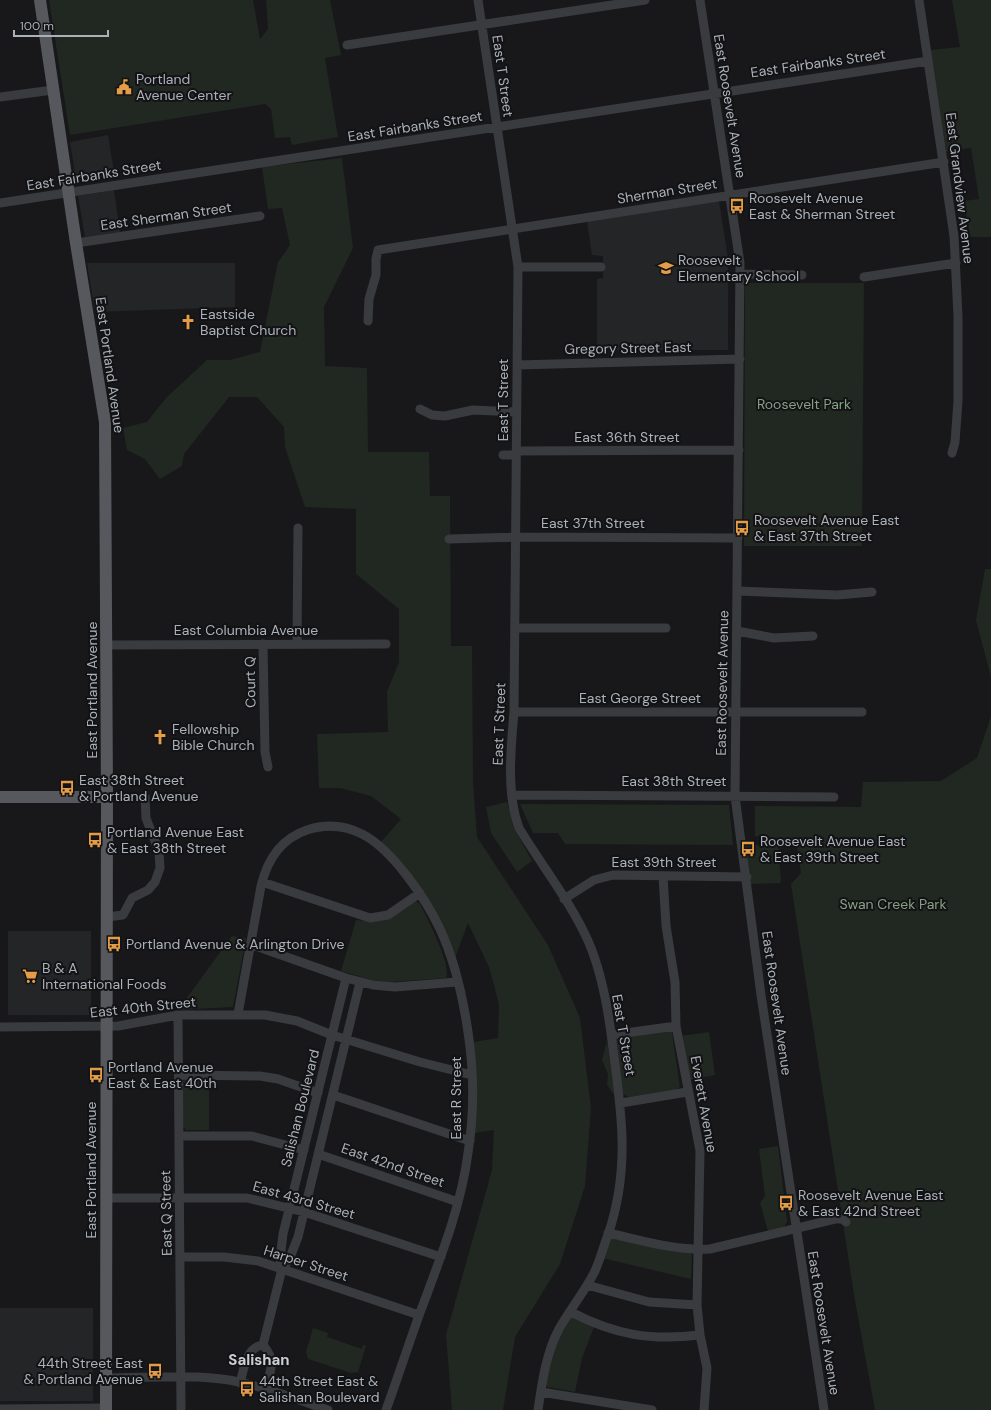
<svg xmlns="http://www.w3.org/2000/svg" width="991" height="1410" viewBox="0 0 991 1410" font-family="'DM Sans',sans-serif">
<rect width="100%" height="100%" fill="#18181a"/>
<path fill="#242527" d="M108,135L114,172L76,179L70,142Z
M114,190L120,232L85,237L78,196Z
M719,201L728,258V350H597V279L603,278V256L592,255L587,221Z
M87,263H235V307L95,312Z
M8,931H91V1015H8Z
M0,1308H93V1401H0Z"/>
<path fill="#202821" d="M49,0H253L260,39L268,29L266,0H330L341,55L325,58L338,137L292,145L290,137L275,138L271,109L265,104L70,135Z
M952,0H991V237H970L964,201L979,199L971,148L946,152L930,50L960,47Z
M342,158L353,248L324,307L325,366L367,368L368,452H429L430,496H450L451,646H472L473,783L477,837L548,945L580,1018L591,1108L585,1186L560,1264L515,1337L503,1410H452L446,1335L492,1170L494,1130L474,1133L477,1085L474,1042L498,1038L499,1004L489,967L468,923L455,958L421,889L381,842L401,819L371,796L340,788H319L317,734L388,732L387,692L399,662V609L356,574V509L305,507L285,447L284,427L257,397H229L184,454L182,466L160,479L145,459L127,450L123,428L147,422L166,398L207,360H230L260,352L278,262L290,245L282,208L268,209L262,167Z
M745,283H864L862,546H744Z
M985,569H991V677L976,620Z
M991,716V1410H875L854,1295L791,884L801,873L796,840L755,836V806L861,807L863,782L941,781L977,758Z
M507,802L513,826L532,861L517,872L491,833L486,807Z
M520,804L729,805L733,845L565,844L558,833H533Z
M746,845H778L781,883L751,884Z
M412,902H417L420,904C427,917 452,966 446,978L390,982L372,980L341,971L356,920C385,924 389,918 412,902Z
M232,936L246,938L233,1007L178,1010Z
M670,1030L672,1033L680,1087L674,1090L629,1097L623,1094L615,1041L617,1038Z
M709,1032L715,1075L689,1080L681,1036Z
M607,1041L615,1096L607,1085L608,1074L602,1060Z
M209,1078V1130H186L183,1126V1082L185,1079Z
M778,1146L787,1221C785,1230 775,1230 768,1231L760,1203L765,1196L759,1149Z
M609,1238L689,1251L692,1255L691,1279L602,1258Z
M571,1316L594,1327L582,1358L575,1392L548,1387L546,1385C551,1356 555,1341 571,1316Z
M313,1328L328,1333L327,1337L362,1349L363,1345L366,1346L358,1372L351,1373L308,1359L306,1352Z"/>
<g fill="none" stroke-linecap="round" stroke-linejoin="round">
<path stroke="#393b3f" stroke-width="9" d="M478,0L518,267L514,712C511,747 506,794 519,828C542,866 571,902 589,943C603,976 609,1014 613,1049C622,1114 630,1170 608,1235C603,1247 600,1261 594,1273C584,1292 570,1310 559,1329C546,1353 542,1383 538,1410
M700,0L740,263L735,796L761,995L824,1410
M919,0L954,236L958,316V401L955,442L952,453
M347,45L645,0
M0,97L53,90
M0,203L928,61
M76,243L260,216
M518,267H601
M740,274L802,275
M864,277L956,263
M368,321L369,299L376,275V259L378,250L944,162
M517,365L740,359
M420,409L432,415L445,416L473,410L516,412
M516,451L739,450
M503,455H516
M449,539L516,537L738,538
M737,591L837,595L872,592
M515,628H666
M737,631L774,638L813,636
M263,644L265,752L268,767
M297,644L298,528
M107,645L386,644
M514,712H862
M513,795L834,797
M663,876L666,926L675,982L676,1026L700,1151L697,1305L700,1335L707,1368L704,1410
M262,882L370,918L388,915L420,893
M564,899L594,880L613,875L747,877
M107,917L123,915L132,898L148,890L155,882L160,868L159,852L146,818L145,797
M250,944L346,978L373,985L395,987L457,982
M238,1014L261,886C267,861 280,839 307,830C325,824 344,825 362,834C392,849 426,899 440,929C455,961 463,998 468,1032C474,1071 474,1115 468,1153C461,1207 440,1259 421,1310C409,1343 398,1377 386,1410
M178,1015L181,1410
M0,1027L118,1026L178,1015H265L297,1021L332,1035L420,1062L472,1075
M611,1035L676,1026
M179,1075L260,1076L278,1079L318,1093
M333,1095L470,1141
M621,1103L687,1092
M180,1136H252L304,1150
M318,1154L458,1202
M106,1198H247L304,1212L441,1257
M608,1233C641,1240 675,1251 710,1249L835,1219H842L846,1222
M181,1257H224L258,1261L419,1315
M282,1269L289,1260L298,1237L360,982
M587,1285L649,1302L697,1305
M571,1312C615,1335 651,1341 700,1335
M263,1345L282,1269L280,1259L283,1234L346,978
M263,1345C277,1360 270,1373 265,1390
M106,1378C146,1378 189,1374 229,1380C262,1386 296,1399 328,1410
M240,1383C244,1369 246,1347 263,1345
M541,1392L652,1410
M0,1409L106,1408"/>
<path stroke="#56585e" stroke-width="12" d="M40,0L76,243L105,422L107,797L106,1410
M0,797H107"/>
</g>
<defs>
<g id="civic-bare" transform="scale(1.2)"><path d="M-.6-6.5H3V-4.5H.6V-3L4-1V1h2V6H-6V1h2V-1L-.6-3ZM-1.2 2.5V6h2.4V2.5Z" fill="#e49d46" stroke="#131315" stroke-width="2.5" paint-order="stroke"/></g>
<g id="bus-bare" transform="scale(1.2)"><path d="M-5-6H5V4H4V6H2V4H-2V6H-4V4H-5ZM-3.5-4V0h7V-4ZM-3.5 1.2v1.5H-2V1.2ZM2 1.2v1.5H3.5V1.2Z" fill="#e49d46" stroke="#131315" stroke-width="2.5" paint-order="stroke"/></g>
<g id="school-bare" transform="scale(1.2)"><path d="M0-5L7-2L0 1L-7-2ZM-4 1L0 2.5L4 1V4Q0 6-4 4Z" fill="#e49d46" stroke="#131315" stroke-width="2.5" paint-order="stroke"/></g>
<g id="church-bare" transform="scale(1.2)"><path d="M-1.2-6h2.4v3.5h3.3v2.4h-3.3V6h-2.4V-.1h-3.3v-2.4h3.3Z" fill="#e49d46" stroke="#131315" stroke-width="2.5" paint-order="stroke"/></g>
<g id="supermarket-bare" transform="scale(1.2)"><path d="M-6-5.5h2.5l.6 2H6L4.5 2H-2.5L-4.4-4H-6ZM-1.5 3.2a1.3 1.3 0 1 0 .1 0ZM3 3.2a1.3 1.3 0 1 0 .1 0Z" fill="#e49d46" stroke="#131315" stroke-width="2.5" paint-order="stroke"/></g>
</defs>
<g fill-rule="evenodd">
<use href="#civic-bare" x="124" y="87"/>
<use href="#bus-bare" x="737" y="206"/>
<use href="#school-bare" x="666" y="268"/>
<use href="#church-bare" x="188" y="322"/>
<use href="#bus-bare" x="742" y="528"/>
<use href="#church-bare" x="160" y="737"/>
<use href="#bus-bare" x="67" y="788"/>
<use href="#bus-bare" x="95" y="840"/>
<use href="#bus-bare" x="748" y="849"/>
<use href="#bus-bare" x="114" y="944"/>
<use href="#supermarket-bare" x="30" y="976"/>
<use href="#bus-bare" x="96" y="1075"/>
<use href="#bus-bare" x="786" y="1203"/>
<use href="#bus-bare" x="155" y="1371"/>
<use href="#bus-bare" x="247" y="1389"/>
</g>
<g text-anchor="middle" stroke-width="4" stroke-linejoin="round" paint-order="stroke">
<g font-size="14" fill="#abb1b9" stroke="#131315">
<text transform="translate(818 63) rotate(-8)" y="5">East Fairbanks Street</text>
<text transform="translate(503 76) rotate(82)" y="5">East T Street</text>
<text transform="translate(730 106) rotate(81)" y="5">East Roosevelt Avenue</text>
<text transform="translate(415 126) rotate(-9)" y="5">East Fairbanks Street</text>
<text transform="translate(94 175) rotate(-9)" y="5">East Fairbanks Street</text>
<text transform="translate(960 188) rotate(83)" y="5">East Grandview Avenue</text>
<text transform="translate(667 191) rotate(-9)" y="5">Sherman Street</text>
<text transform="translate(166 216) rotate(-8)" y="5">East Sherman Street</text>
<text transform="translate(628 348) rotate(-1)" y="5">Gregory Street East</text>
<text transform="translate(110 365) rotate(82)" y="5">East Portland Avenue</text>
<text transform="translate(503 400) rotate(-90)" y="5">East T Street</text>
<text x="627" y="442">East 36th Street</text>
<text x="593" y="528">East 37th Street</text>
<text x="246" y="635">East Columbia Avenue</text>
<text transform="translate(250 682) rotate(-91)" y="5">Court Q</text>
<text transform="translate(722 683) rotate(-89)" y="5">East Roosevelt Avenue</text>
<text transform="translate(92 690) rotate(-90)" y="5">East Portland Avenue</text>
<text x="640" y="703">East George Street</text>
<text transform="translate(499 724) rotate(-88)" y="5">East T Street</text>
<text x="674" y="786">East 38th Street</text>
<text x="664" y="867">East 39th Street</text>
<text transform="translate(777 1003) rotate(82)" y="5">East Roosevelt Avenue</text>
<text transform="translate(143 1007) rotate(-6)" y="5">East 40th Street</text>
<text transform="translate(624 1035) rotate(80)" y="5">East T Street</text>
<text transform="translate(456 1098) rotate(-90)" y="5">East R Street</text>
<text transform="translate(704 1104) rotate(80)" y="5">Everett Avenue</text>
<text transform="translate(300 1108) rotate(-76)" y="5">Salishan Boulevard</text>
<text transform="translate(393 1165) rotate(19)" y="5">East 42nd Street</text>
<text transform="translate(91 1170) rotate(-90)" y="5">East Portland Avenue</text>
<text transform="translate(304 1200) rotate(16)" y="5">East 43rd Street</text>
<text transform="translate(166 1213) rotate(-91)" y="5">East Q Street</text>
<text transform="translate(306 1263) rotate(18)" y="5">Harper Street</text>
<text transform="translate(824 1323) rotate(81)" y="5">East Roosevelt Avenue</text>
</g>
<g font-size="14" fill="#abb1b9" stroke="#131315" text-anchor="start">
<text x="136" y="84">Portland<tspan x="136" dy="16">Avenue Center</tspan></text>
<text x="749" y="203">Roosevelt Avenue<tspan x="749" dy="16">East &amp; Sherman Street</tspan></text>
<text x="678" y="265">Roosevelt<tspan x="678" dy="16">Elementary School</tspan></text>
<text x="200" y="319">Eastside<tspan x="200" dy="16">Baptist Church</tspan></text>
<text x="754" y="525">Roosevelt Avenue East<tspan x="754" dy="16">&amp; East 37th Street</tspan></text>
<text x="172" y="734">Fellowship<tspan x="172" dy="16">Bible Church</tspan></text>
<text x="79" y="785">East 38th Street<tspan x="79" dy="16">&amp; Portland Avenue</tspan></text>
<text x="107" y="837">Portland Avenue East<tspan x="107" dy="16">&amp; East 38th Street</tspan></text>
<text x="760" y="846">Roosevelt Avenue East<tspan x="760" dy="16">&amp; East 39th Street</tspan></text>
<text x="126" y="949">Portland Avenue &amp; Arlington Drive</text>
<text x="42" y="973">B &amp; A<tspan x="42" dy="16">International Foods</tspan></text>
<text x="108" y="1072">Portland Avenue<tspan x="108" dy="16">East &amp; East 40th</tspan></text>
<text x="798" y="1200">Roosevelt Avenue East<tspan x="798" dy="16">&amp; East 42nd Street</tspan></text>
<text x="143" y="1368" text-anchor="end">44th Street East<tspan x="143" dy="16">&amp; Portland Avenue</tspan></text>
<text x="259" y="1386">44th Street East &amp;<tspan x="259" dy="16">Salishan Boulevard</tspan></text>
</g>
<g font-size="14" fill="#86a284" stroke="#131315">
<text x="804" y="409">Roosevelt Park</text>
<text x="893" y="909">Swan Creek Park</text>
</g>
<g font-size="15" font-weight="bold" fill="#ccd0d5" stroke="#131315">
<text x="259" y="1365">Salishan</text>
</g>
</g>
<path d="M14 30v6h94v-6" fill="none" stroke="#abb1b9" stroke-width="2"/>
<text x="20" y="30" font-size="12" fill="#abb1b9" stroke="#131315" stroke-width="3" paint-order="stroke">100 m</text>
</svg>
